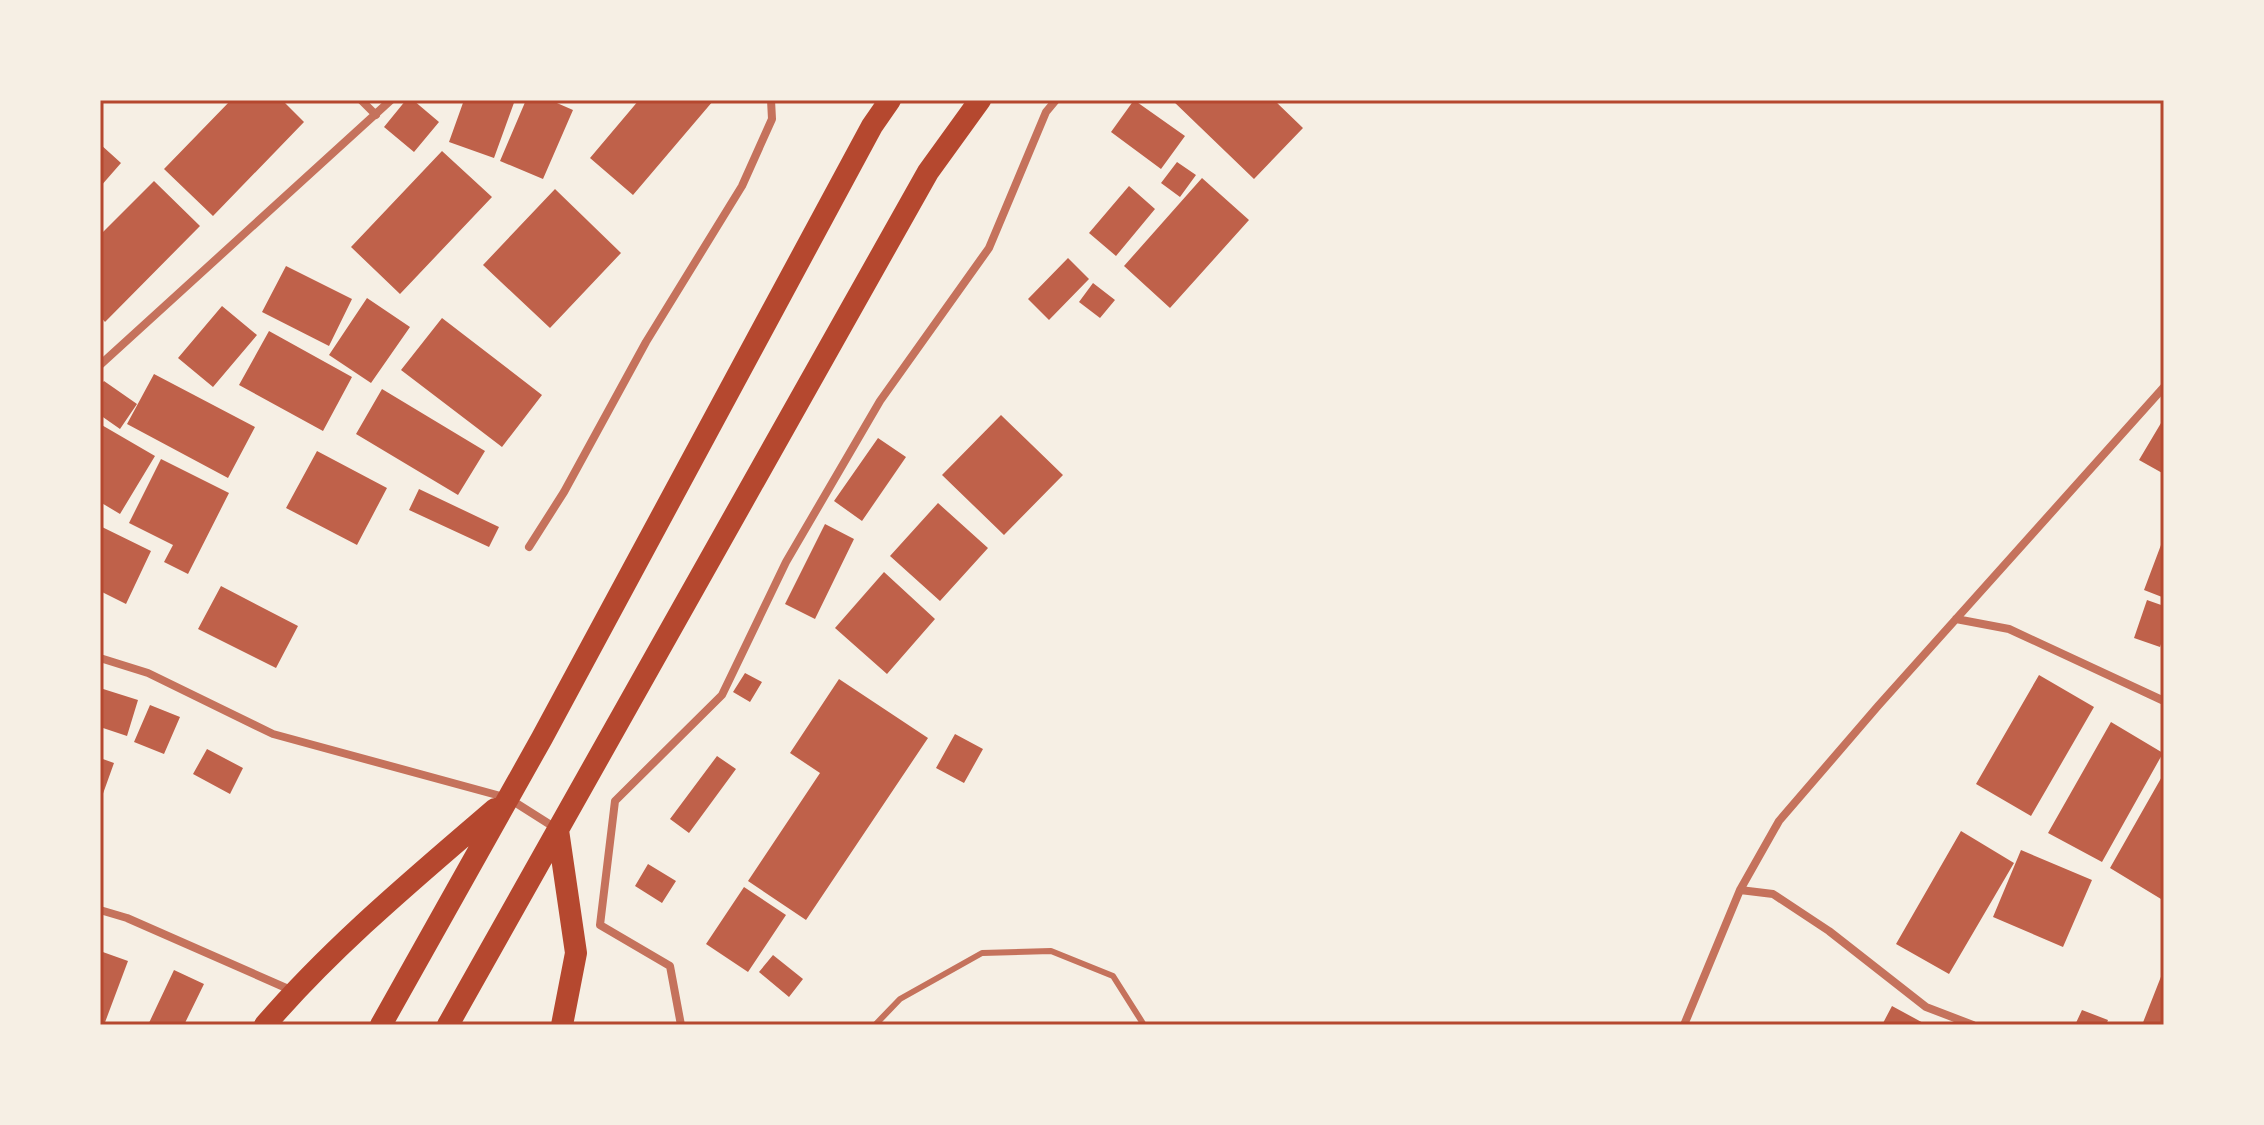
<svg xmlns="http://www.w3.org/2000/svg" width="2264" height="1125" viewBox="0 0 2264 1125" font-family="Jost,sans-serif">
<rect width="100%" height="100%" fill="#f6efe4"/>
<path fill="#bf614a" d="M231,100H282L304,122L213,216L164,169Z
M406,100H413L439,122L414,152L384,127Z
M464,100H515L494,158L449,142Z
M526,100H550L573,110L543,179L500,161Z
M639,100L713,101L633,195L590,158Z
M1134,100L1185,136L1161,169L1111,132Z
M1172,100H1274L1303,128L1254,179Z
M100,144L121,163L100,187Z
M442,151L492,197L400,294L351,247Z
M1177,162L1196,175L1180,197L1161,183Z
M1202,178L1249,220L1170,308L1124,266Z
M154,181L200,226L105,322L100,316V235Z
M1129,186L1155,209L1116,256L1089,233Z
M555,189L621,253L550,328L483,265Z
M1068,258L1089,279L1049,320L1028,299Z
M286,266L352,299L329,346L262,312Z
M1093,283L1115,300L1100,318L1079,302Z
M367,298L410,327L371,383L329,355Z
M222,306L257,335L213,387L178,358Z
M442,318L542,395L502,447L401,370Z
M269,331L352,377L323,431L239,385Z
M154,374L255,427L228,478L127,424Z
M104,381L137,404L120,429L100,415V386Z
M382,389L485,451L458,495L356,434Z
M1001,415L1063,475L1004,535L942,475Z
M2164,418V474L2139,460Z
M100,424L155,456L120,514L100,502Z
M878,438L906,457L862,521L834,501Z
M317,451L387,488L357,545L286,508Z
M161,459L229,493L188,574L164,562L173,545L129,523Z
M419,489L499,527L489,547L409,510Z
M938,503L988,548L940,601L890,556Z
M825,524L854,539L815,619L785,604Z
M100,526L151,551L126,604L100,591Z
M2164,537V593L2162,597L2144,590Z
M884,572L935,619L887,674L835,628Z
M221,586L298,626L276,668L198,629Z
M2147,600L2164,606V635L2160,647L2134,638Z
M745,673L762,682L750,702L733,692Z
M2039,675L2094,707L2031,816L1976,784Z
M839,679L928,738L806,920L748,881L820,773L790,753Z
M100,688L138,700L127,736L100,727Z
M150,705L180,717L164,754L134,742Z
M2111,722L2163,753L2102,862L2048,833Z
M955,734L983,749L964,783L936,768Z
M207,749L243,768L230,794L193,774Z
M717,756L736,769L689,833L670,819Z
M100,758L114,763L100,802Z
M2164,773V894L2161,899L2110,868Z
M1961,831L2014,863L1949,974L1896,944Z
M2021,850L2092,880L2063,947L1993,917Z
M648,864L676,881L662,903L635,886Z
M744,887L786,915L748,972L706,944Z
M100,951L128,961L104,1025H100Z
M773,955L803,979L789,997L759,972Z
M2164,969V1025H2142Z
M174,970L204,984L184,1025H148Z
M1892,1006L1927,1025H1882Z
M2082,1010L2108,1020L2106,1025H2075Z"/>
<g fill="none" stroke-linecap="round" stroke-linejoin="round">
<path stroke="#c5725c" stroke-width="6" d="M875,1025L900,999L982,953L1051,951L1113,976L1144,1025"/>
<path stroke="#c5725c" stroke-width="8" d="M361,100L376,115
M100,365L391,100
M529,547L564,492L646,342L742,186L772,119L771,100
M1956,619L2009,629L2164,701
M100,658L148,673L273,734L508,798L557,829
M1740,890L1773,894L1829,931L1926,1007L1973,1025
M100,910L127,918L293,991
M681,1025L670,966L600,925L615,801L722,695L786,562L880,401L989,248L1046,112L1056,100
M1684,1025L1740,890L1779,821L1878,706L2164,387"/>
<path stroke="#b5482f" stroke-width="22" d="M558,830L576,953L562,1025
M265,1025C334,945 415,878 495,809
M381,1025L542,738L872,126L890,100
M448,1025L928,172L980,100"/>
</g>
<rect width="2264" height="1125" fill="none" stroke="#f6efe4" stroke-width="204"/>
<rect x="102" y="102" width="2060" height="921" fill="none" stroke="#b5482f" stroke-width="3"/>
</svg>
